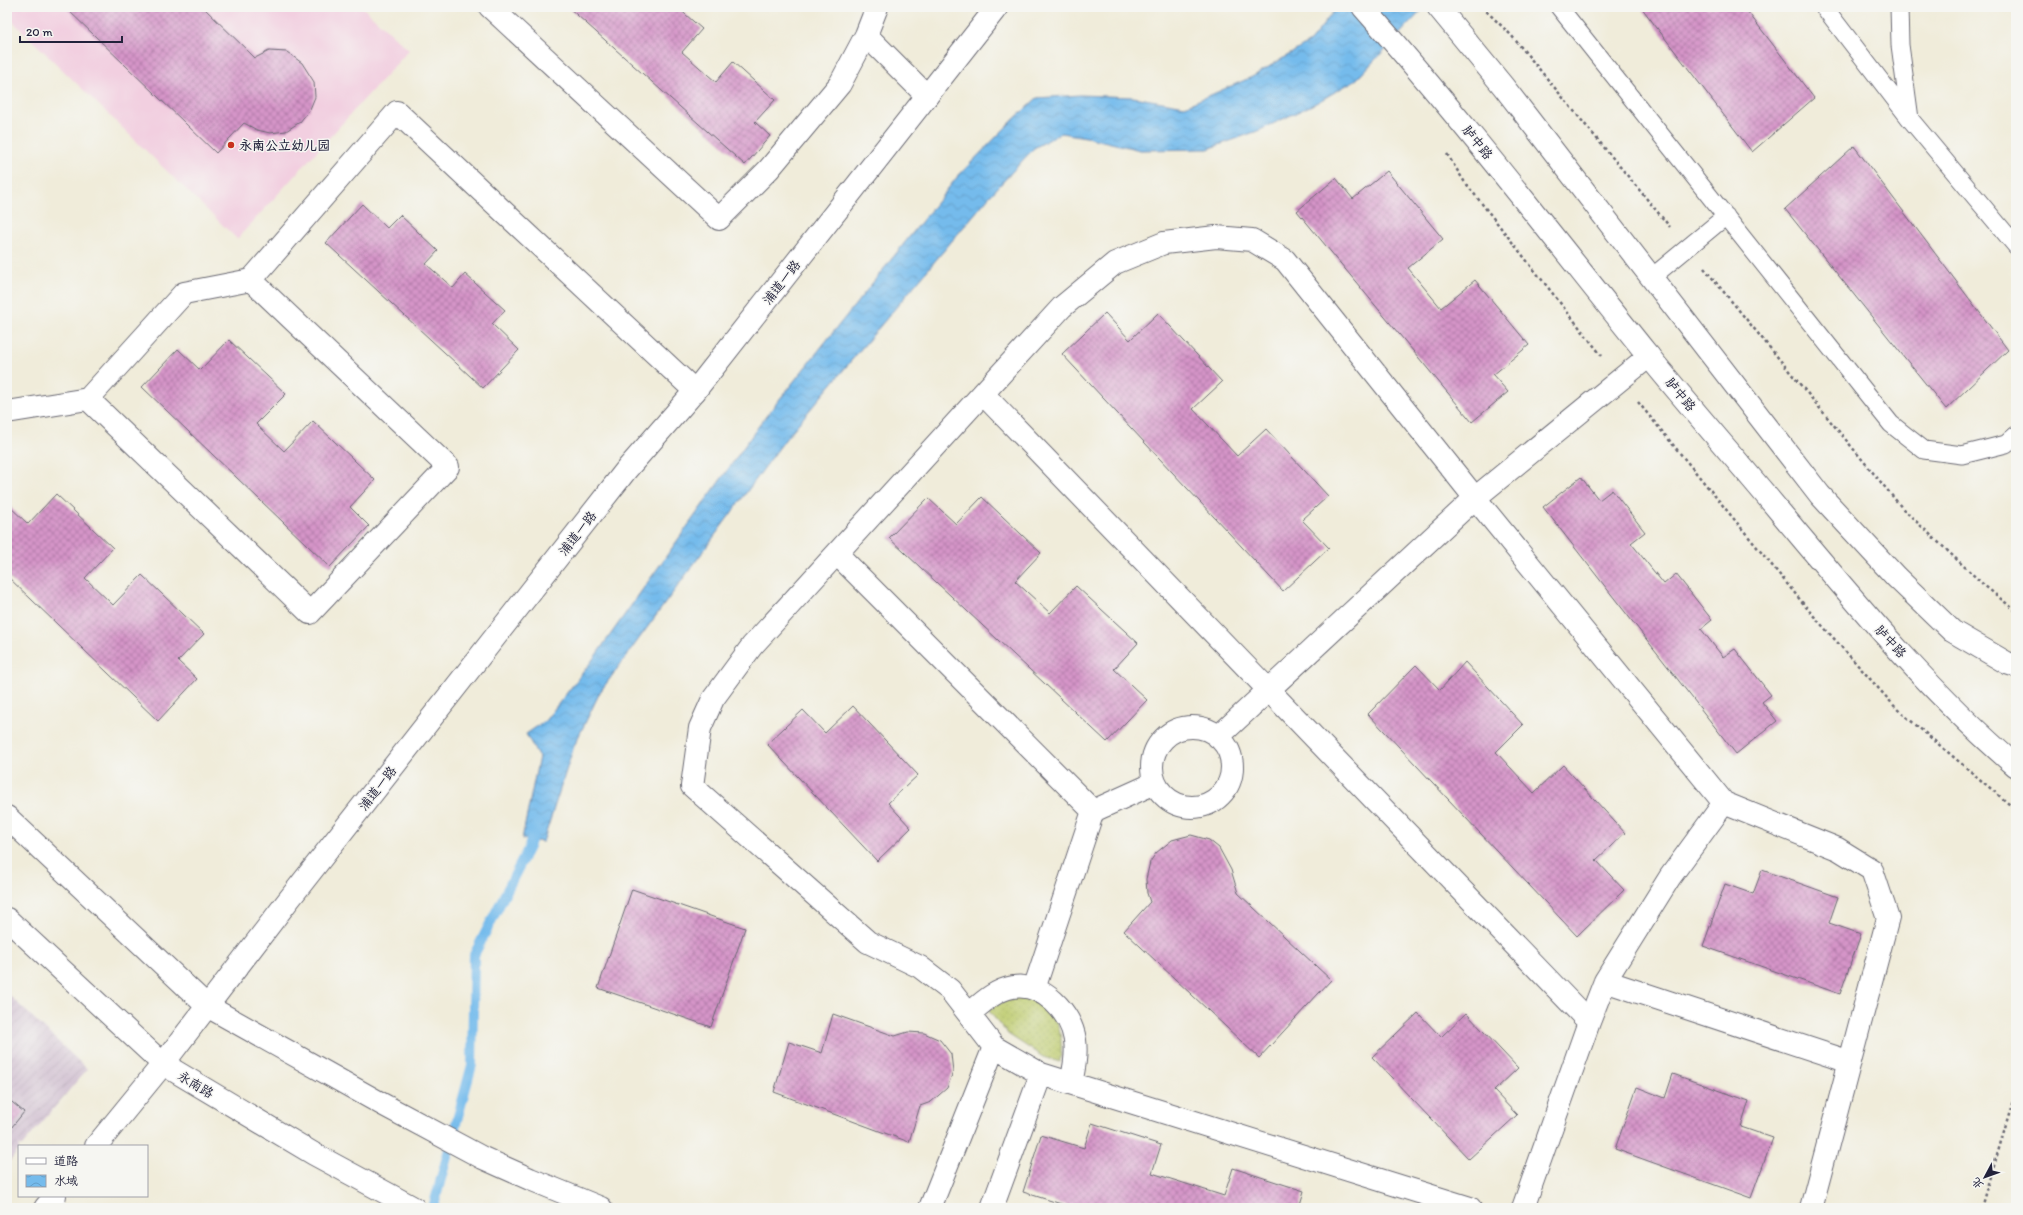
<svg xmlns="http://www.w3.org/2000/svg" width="2023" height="1215" viewBox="0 0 2023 1215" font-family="Itim,'LXGW WenKai TC',sans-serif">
<defs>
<pattern id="industrial-furrows" width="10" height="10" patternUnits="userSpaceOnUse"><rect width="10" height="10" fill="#cfbdcf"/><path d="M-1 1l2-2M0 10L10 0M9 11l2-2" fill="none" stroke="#b1a2b3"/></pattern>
<pattern id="grass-dots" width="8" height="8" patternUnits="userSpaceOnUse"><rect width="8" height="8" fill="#bdcb6d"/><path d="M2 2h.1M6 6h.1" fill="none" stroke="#a2ae5f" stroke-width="1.8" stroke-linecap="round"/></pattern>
<pattern id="water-waves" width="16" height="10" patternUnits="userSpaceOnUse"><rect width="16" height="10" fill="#75bbec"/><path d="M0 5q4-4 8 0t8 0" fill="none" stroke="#65a0cb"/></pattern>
<pattern id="building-cross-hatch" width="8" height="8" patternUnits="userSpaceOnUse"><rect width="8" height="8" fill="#d594c8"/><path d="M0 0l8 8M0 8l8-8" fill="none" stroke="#ac78a4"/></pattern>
</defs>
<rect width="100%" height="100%" fill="#f6f6f2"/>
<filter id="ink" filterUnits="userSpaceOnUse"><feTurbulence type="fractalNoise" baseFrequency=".025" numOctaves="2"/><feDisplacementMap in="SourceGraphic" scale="8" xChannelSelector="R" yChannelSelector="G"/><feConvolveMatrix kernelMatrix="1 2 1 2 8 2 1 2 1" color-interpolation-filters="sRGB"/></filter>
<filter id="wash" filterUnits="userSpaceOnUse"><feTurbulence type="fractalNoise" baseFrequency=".012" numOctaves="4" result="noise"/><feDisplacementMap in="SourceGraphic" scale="16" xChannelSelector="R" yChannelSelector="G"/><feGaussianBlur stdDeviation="0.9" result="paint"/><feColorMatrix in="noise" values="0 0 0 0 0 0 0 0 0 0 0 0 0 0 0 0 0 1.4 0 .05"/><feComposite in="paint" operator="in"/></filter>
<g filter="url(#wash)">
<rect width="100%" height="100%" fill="#f0ecda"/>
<path fill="#f2cfe0" d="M7,7H362L409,50L237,239L7,16Z"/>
<path fill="url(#industrial-furrows)" d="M7,993L87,1069L22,1146H19V1150L7,1164Z"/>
<path fill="url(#grass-dots)" stroke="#707654" d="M1022,996C1056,1005 1065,1029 1060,1062L1043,1057L1008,1034L988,1010L1006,1000Z"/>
<path fill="url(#water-waves)" stroke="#4c6e94" d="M1337,7H1425L1357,79L1316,103L1260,130L1208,149L1140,150L1086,137L1061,133L1034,148L988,198L787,437L600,692L574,746L543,842L522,839L539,757L526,734L545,721L591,662L763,420L958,176L1010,123L1037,98L1080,95L1133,97L1185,106L1252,77L1310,42Z"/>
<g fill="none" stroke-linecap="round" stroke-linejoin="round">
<path stroke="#75bbec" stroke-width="10" d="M433,1208L472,1065L474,955L529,847L535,827"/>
</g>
<g id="blocks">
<path fill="url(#building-cross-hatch)" d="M65,7H203L255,58L269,51L287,52L302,63L314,82L315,97L310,109L300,122L286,131L270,133L257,130L244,123L216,153Z
M568,7H633L638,12L643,7H677L702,29L682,52L716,82L733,62L775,100L755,122L770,136L745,165Z
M1641,7H1744L1814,98L1752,152Z
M1854,146L2008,350L1946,409L1785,209Z
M1387,171L1443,239L1408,268L1441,308L1475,280L1529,345L1493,375L1508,392L1472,422L1297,211L1336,178L1353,199Z
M362,204L387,228L400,215L438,251L426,264L453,288L465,274L505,310L492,324L519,350L483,388L326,243Z
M1105,313L1130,340L1158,313L1222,382L1193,409L1237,456L1266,429L1328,496L1302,520L1329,548L1283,591L1062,354Z
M229,340L286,394L256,424L284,451L313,421L375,480L350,507L369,526L330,567L142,387L178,349L200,370Z
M1581,477L1599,500L1612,490L1645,532L1631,543L1664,584L1676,574L1712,620L1701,629L1723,657L1735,649L1771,695L1762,702L1777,721L1736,754L1543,507Z
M56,494L113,548L85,578L113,605L142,575L204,634L178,661L197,679L158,721L7,576V504L28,524Z
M982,497L1041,553L1015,581L1050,613L1076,586L1138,643L1114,669L1147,700L1107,742L889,538L928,498L956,524Z
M1465,662L1523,725L1496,752L1534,793L1563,765L1625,833L1596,860L1624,890L1577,936L1368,714L1416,665L1440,690Z
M853,706L918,775L888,803L911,828L877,861L767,744L803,710L825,733Z
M1191,835L1209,840L1219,848L1231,870L1238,893L1331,980L1259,1058L1124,931L1150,902L1147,893L1146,879L1150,862L1156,853L1172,840Z
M1762,870L1838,897L1829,923L1861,934L1840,994L1703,946L1725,884L1753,894Z
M632,889L745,928L711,1027L598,988Z
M1418,1013L1441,1037L1466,1013L1518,1068L1494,1091L1517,1115L1469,1159L1372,1057Z
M833,1014L895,1036L908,1032L924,1033L940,1040L951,1054L953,1072L947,1088L931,1102L920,1106L909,1142L774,1092L789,1042L822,1053Z
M1673,1074L1749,1101L1741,1127L1773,1138L1751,1198L1615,1149L1637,1087L1665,1098Z
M7,1098L24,1112L7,1133Z
M1092,1123L1161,1145L1152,1173L1224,1196L1233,1168L1304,1191L1299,1208H1074L1023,1192L1041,1135L1084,1148Z"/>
</g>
</g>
<g filter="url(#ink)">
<use href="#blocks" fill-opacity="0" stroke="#6a6973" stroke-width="1"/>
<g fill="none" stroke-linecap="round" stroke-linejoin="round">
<g stroke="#6a6973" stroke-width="19">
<path id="lane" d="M1559,7L1891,424L1924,450L1962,455L2006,444L2016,435
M1824,7L1910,119L2016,246
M1899,7L1900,45L1910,119
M1651,278L1726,216"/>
</g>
<g stroke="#6a6973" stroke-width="24">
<path id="street" d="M490,7L719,219L769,169L840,84L866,35L877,7
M866,35L927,96
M983,394L1589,1022L1605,981L1850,1062
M88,399L310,613L448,467L251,280
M7,412L88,399L184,293L251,280L397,112L695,391
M837,554L1093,811
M1152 767a40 40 0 1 1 80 0a40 40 0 1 1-80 0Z
M1218,737L1475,498L1649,356
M1605,981L1670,877L1724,803
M1034,989L1093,811L1155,783
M969,1014C982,1003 995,990 1013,987C1043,982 1071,1013 1075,1040C1077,1055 1074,1069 1071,1083
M96,1146L163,1064
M45,1208L55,1196
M930,1208L994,1047
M992,1208L1041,1074
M1470,1208L1041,1074L994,1047L950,990L920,967L868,942L692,786L700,728L713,699L752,646L1062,307L1115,263L1164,243L1216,237L1252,240L1285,260L1475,498L1724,803L1838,849L1872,870L1888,918L1811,1208
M1523,1208L1589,1022"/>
</g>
<g stroke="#6a6973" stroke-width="24">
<path id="secondary" d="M1363,7C1462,119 1553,237 1647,354C1690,407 1736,459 1780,512C1854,600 1928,691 2016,766
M1438,7L1503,86L1820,495L1896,577L1952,631L2007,663L2016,666
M7,817L207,1006L382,1104L483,1158L530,1179L601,1208
M7,919L163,1064L314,1154L414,1208
M163,1064L287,902L627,469L695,391L997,7"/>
</g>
<path stroke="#6a6973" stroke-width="2.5" stroke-dasharray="3 3" stroke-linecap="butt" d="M1482,7L1511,35L1670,227
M1447,154L1464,181L1602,356
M1704,268L1903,509L1985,586L2016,611
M1638,402L1811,613L1897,709L2016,810
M1982,1208L2016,1089"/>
<use href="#lane" stroke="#fff" stroke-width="17"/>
<use href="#street" stroke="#fff" stroke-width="22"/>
<use href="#secondary" stroke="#fff" stroke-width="22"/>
</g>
</g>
<circle fill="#c8321e" stroke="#f6f6f2" stroke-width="1.5" cx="231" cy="145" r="4"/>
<g text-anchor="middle" stroke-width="3" stroke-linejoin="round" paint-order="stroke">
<g font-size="13" fill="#22223b" stroke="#f6f6f2">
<text transform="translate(1478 142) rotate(51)" y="5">胪中路</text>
<text transform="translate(781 282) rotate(-52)" y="5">浦道一路</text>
<text transform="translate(1681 394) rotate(50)" y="5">胪中路</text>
<text transform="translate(577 533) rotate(-52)" y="5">浦道一路</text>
<text transform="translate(1891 641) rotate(47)" y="5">胪中路</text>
<text transform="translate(377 788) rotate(-52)" y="5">浦道一路</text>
<text transform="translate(196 1084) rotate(31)" y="5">永南路</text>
</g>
<g font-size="13" font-weight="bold" fill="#22223b" stroke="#f6f6f2" text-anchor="start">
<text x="239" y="150">永南公立幼儿园</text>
</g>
</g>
<rect width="2023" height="1215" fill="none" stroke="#f6f6f2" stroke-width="24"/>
<rect x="18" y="1145" width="130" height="52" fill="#f6f6f2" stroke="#a1a1a9"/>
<rect x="26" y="1158" width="20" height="6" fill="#ffffff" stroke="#a1a1a9"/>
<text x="54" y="1165" font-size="12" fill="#22223b">道路</text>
<rect x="26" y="1175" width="20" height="12" fill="url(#water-waves)" stroke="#a1a1a9"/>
<text x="54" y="1185" font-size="12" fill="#22223b">水域</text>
<g transform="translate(1985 1177) rotate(229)" stroke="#f6f6f2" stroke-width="3" paint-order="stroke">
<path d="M0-3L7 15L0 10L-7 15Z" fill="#22223b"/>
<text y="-6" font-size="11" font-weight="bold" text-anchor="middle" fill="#22223b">北</text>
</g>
<path d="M20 36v6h102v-6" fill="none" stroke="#22223b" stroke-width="2"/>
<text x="26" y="36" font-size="12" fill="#22223b" stroke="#f6f6f2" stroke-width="3" paint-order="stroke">20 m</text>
</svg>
